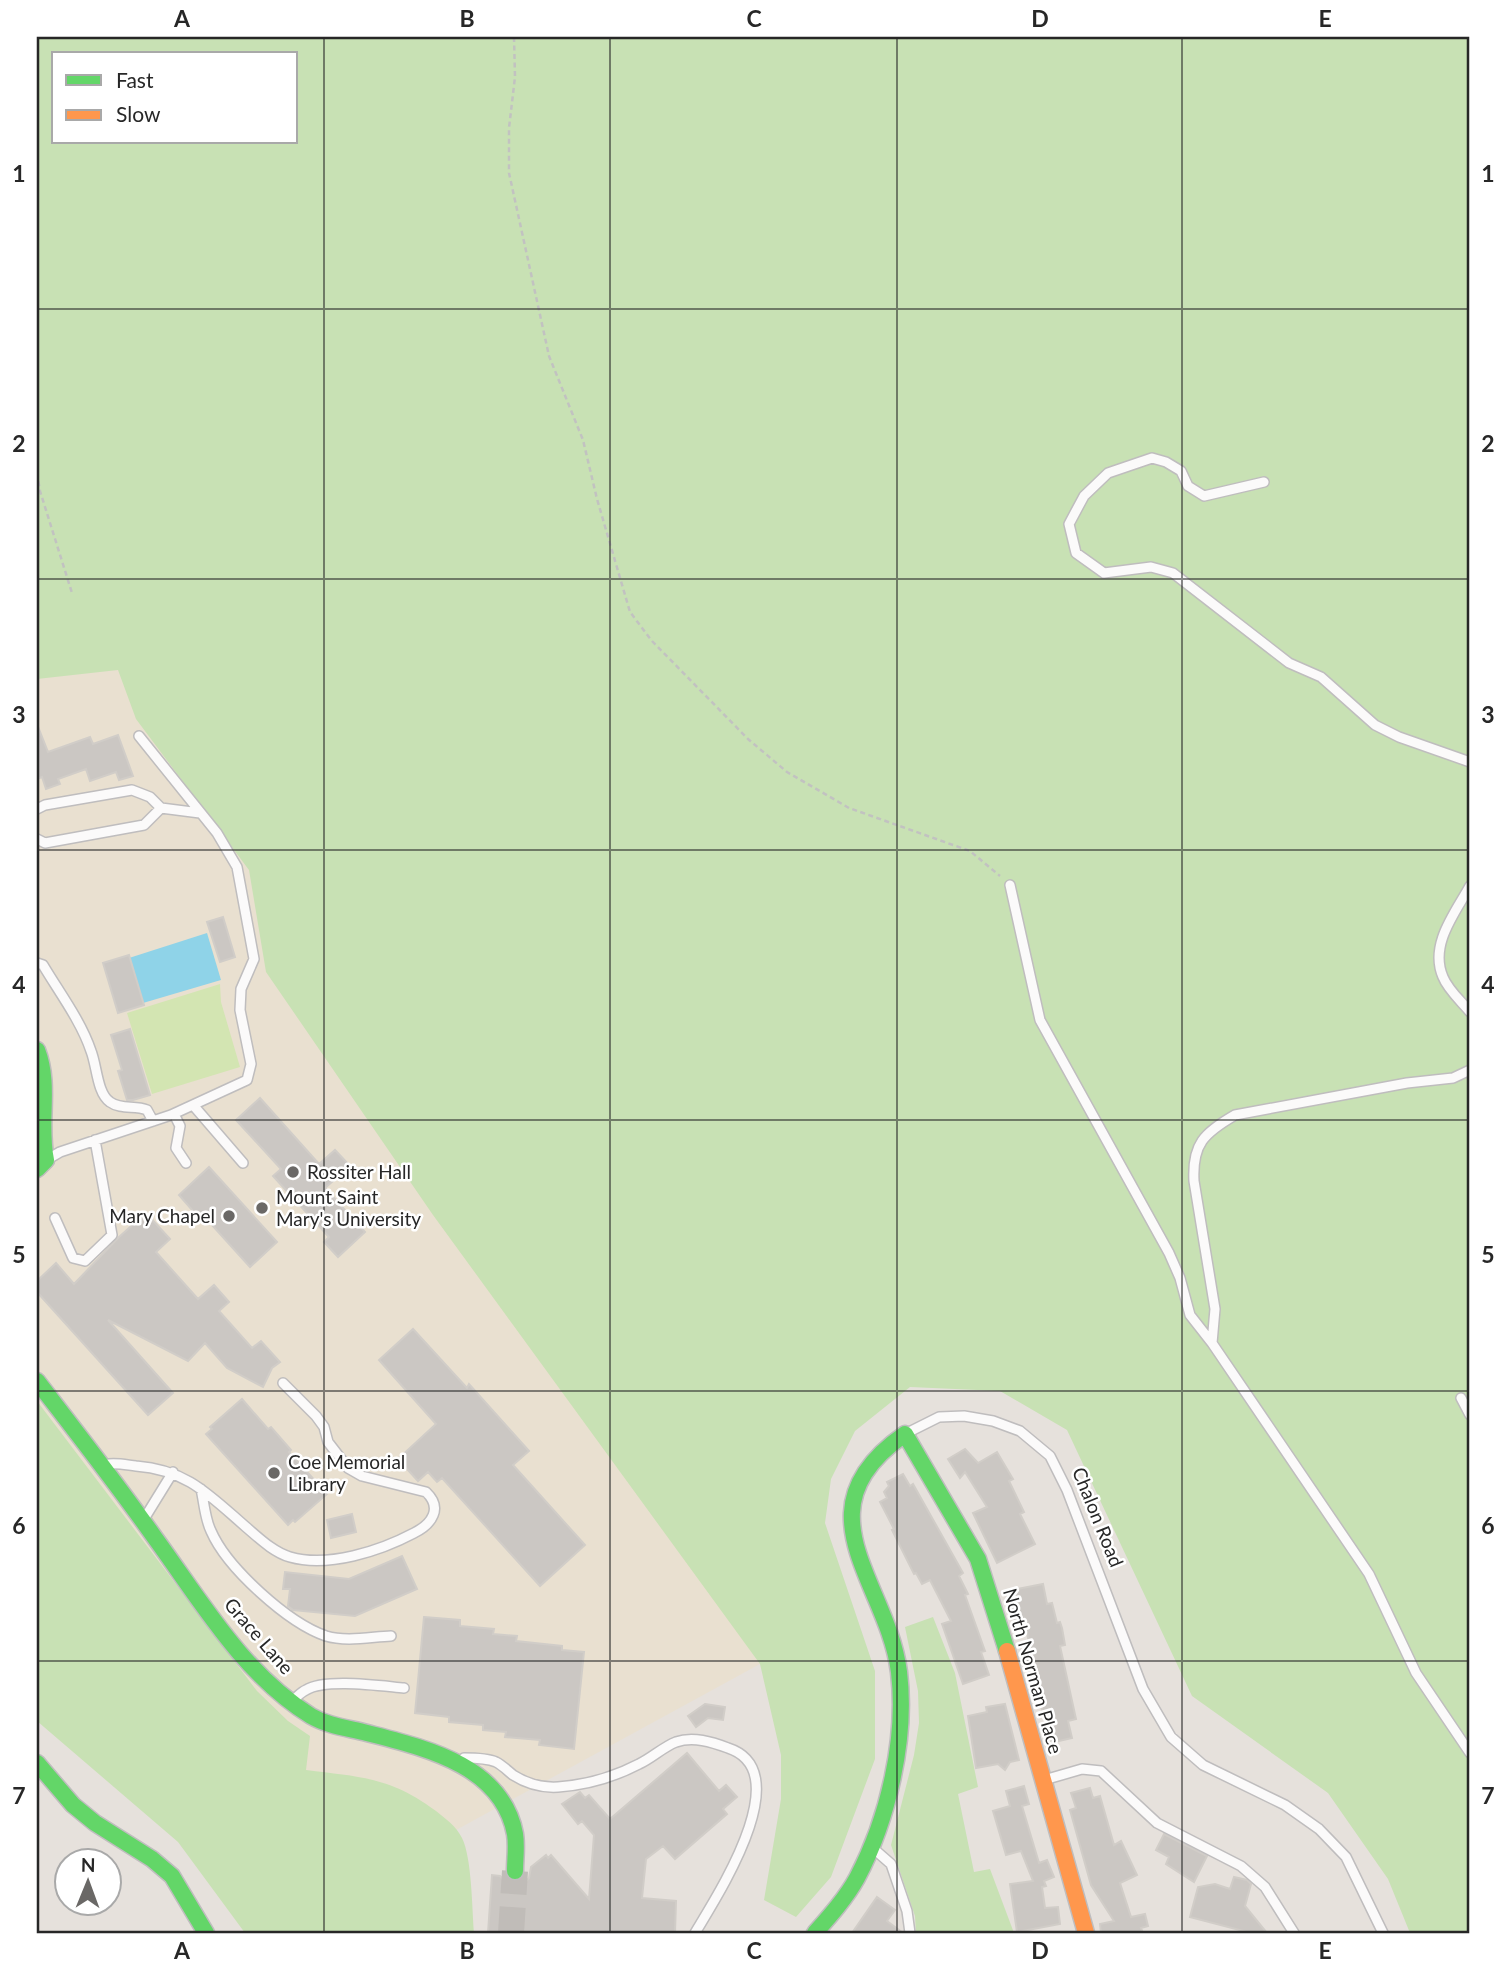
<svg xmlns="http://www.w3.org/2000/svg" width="1507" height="1970" viewBox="0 0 1507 1970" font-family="Lato,sans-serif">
<rect width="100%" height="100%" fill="#e6e1dc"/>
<path fill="#e9e0d0" d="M148,653L794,1640L760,1664L447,1835L291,1780L37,1450V660Z"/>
<path fill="#c8e1b4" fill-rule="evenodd" d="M37,37H1470V1933H1410L1388,1879L1328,1793L1192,1696L1067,1430L1000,1391L910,1387L855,1431L831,1479L825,1523L875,1671V1759L831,1877L796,1917L764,1900L781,1799V1755L760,1664L433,1215L266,972L249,870L136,719L118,670L37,679ZM54,54H296V142H54Z
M37,1401L257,1691L288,1721L310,1736L306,1770C361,1777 390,1777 436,1811C446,1819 456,1826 462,1838C472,1858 472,1909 474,1933H245L178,1842L37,1721Z
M933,1617L955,1673L978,1787L958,1794L974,1872L990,1869L1014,1933H916L915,1916L891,1845L914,1755L919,1723L918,1691L905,1627Z"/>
<path fill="#d3e5b2" d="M220,984L221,1002L240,1067L152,1094L127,1013Z"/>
<path fill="#8fd3e8" d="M207,933L221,980L143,1003L129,958Z"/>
<path fill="#cbc7c3" stroke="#d1cdc8" stroke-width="2" d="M37,724L48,752L90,737L93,744L118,735L133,776L119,780L116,772L90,781L86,769L58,779L60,784L46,789L42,777L37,779Z
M223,917L235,957L220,962L207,922Z
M129,955L144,1005L118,1013L103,963Z
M130,1029L150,1095L133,1100H127L118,1071L122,1070L111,1035Z
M260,1098L319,1164L335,1150L350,1166L325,1188L365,1232L338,1257L324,1242L329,1237L273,1176L281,1169L236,1120Z
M209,1167L277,1242L250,1267L202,1214L199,1218L179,1195Z
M146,1213L170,1239L156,1252L198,1299L214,1285L229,1302L219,1311L252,1348L261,1341L280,1362L272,1368L263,1387L227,1368L205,1343L188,1361L108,1320L173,1393L148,1415L37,1292V1281L56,1263L74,1284L119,1237Z
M413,1329L467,1388L469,1384L529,1451L513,1465L585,1545L540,1586L442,1478L437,1482L428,1472L418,1481L398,1459L436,1424L379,1360Z
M242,1399L268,1429L271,1427L291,1450L289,1452L327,1494L295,1522L293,1520L288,1525L206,1434L212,1429L210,1427Z
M965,1449L978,1463L997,1452L1013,1479L1009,1481L1024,1512L1020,1514L1035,1544L997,1563L973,1513L987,1507L965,1472L960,1478L948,1459Z
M903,1474L910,1486L913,1484L963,1573L959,1576L968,1594L965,1595L985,1651L981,1652L989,1675L963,1684L942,1624L951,1621L930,1580L922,1584L916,1573L914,1574L892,1530L894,1529L880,1502L887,1498L884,1492L889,1486L887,1482Z
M352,1514L356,1532L331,1538L327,1520Z
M402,1556L417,1589L355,1616L293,1610L288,1606L290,1589H283L285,1572L349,1579Z
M1043,1584L1047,1604L1052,1603L1057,1623L1060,1622L1062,1628L1065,1645L1060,1646L1076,1719L1068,1721L1072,1738L1050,1743L1036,1686L1033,1687L1027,1666H1034L1024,1619L1015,1621L1007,1591Z
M424,1617L460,1620V1626L494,1629L493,1634L517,1636L516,1641L562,1646V1650L584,1652L574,1749L539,1745L540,1740L505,1737L506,1732L483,1730V1725L449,1722V1717L415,1713Z
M705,1704L725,1707L723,1720L708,1718L696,1727L688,1716Z
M1005,1704L1019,1760L1010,1762L1005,1770L998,1764L976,1768L968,1716L987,1712L986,1707Z
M687,1753L719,1791L726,1785L737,1797L723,1809L727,1814L675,1859L663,1846L646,1859L642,1898L676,1901L675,1933H488L492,1875L500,1876L508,1885L515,1887L522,1885L529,1878L531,1867L546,1855L548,1858L551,1855L589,1899L594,1835L582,1821L578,1824L562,1804L580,1792L585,1798L589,1795L610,1819Z
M1024,1786L1029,1804L1022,1806L1039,1863L1047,1860L1054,1877L1044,1881L1046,1886L1042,1887L1045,1908L1058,1907L1060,1924L1017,1932L1010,1884L1033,1881L1021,1851L1006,1855L993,1811L1010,1806L1006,1791Z
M1090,1788L1093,1798L1100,1796L1114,1845L1121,1841L1137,1875L1120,1883L1131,1917L1145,1914L1148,1926L1141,1928L1143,1933H1101L1100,1924L1114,1921L1091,1885L1070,1810L1076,1808L1071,1793Z
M1164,1834L1207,1856L1194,1882L1166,1864L1169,1857L1156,1850Z
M1234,1877L1247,1880L1251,1884L1245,1906L1267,1933H1251L1190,1917L1198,1887L1215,1884L1230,1889Z
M877,1897L895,1910L887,1921L903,1933H852Z"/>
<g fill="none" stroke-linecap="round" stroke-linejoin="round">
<path stroke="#c0bcb8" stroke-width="26" stroke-dasharray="26 13" stroke-linecap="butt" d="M511,1933L515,1871"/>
<g stroke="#bfbdbe" stroke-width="12">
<path id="lane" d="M1264,482L1204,496L1188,486L1181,471L1166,462L1152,458L1108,473L1084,496L1069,524L1076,553L1104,573L1151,567L1173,573L1289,663L1321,677L1375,725L1399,737L1470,762
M37,809L45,805L132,790L150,797L161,808L200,813
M37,839L45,843L144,825L161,808
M1010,885L1040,1020L1169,1253L1180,1278L1190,1315L1212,1343L1369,1574L1416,1673L1470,1753
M1470,886C1455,913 1429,945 1443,977C1448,990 1462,1002 1470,1012
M37,963L43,965C59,992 81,1021 91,1051C97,1066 97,1093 110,1102C121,1110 135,1105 147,1110L153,1121
M193,1105L243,1163
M174,1114L180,1126L176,1148L186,1163
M48,1159L60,1152L171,1115L247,1080L251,1064L240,1010L241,989L254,959L237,867L217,833L139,736
M55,1218L73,1258L85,1261L112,1235L95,1140
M1212,1343L1215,1309L1194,1181C1192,1144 1204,1133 1235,1115L1407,1083L1453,1078L1470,1070
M1461,1398L1470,1415
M909,1432L939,1417L964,1416L993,1421L1020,1431L1050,1456L1067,1490L1143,1689L1171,1737L1203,1765L1285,1805L1319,1829L1346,1857L1383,1933
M109,1464C118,1463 127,1465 136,1466C187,1470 208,1494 246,1527C259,1538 273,1552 290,1557C328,1568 380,1551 414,1533C432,1524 443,1508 426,1492L362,1476L348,1468L328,1442L324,1427L316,1416L283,1383
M201,1489C204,1502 205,1519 211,1531C227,1568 288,1623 326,1636C346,1642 370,1637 391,1636
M144,1519L173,1472
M293,1700C297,1697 301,1692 306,1690C325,1678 381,1686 404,1688
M464,1758C474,1758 487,1758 496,1762C502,1765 508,1771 513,1775C527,1784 541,1788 558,1787C586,1785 614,1777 639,1764C652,1758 663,1747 676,1742C693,1736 712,1742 728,1748C799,1771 717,1896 695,1933
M1044,1780L1082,1769L1101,1771L1157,1823L1241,1866L1265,1887L1294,1933
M875,1850L891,1864L907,1911L910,1933"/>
</g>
<g stroke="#bfbdbe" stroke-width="19">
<path id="fast" d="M37,1050C51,1086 38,1123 46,1160L37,1169
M37,1381C77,1433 117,1484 155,1538C201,1601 243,1674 311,1716C328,1726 348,1728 367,1733C425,1748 502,1765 515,1834C517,1846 515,1859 515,1871
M37,1763L73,1805L95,1823L152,1859L172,1876L206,1933
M815,1933C830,1916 846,1898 857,1878C888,1819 907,1739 899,1672C888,1583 795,1510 905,1434L978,1559L1007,1651"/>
</g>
<g stroke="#bfbdbe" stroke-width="19">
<path id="slow" d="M1007,1651L1086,1933"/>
</g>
<path stroke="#c2c2c1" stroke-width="2.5" stroke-dasharray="5 3.5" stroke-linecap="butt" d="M514,37L515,77L509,128V173L549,356L583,440L597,499L630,612L652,641L748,739L787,772L849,808L970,851L1000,876
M37,473L40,491L72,593"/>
<use href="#lane" stroke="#fbfafa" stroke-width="9"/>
<use href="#fast" stroke="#63d668" stroke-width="16"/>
<use href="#slow" stroke="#ff974d" stroke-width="16"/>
</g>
<path fill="none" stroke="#272727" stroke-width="2" stroke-opacity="0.55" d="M324,37V1933M610,37V1933M897,37V1933M1182,37V1933M37,309H1470M37,579H1470M37,850H1470M37,1120H1470M37,1391H1470M37,1661H1470"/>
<g fill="#6a6866" stroke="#fff" stroke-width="2.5">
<circle cx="293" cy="1172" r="7"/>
<circle cx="262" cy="1208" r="7"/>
<circle cx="229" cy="1216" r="7"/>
<circle cx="274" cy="1473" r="7"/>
</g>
<g text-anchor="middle" stroke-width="5" stroke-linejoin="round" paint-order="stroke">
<g font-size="19" fill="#272727" stroke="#fff" text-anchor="start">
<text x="307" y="1179">Rossiter Hall</text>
<text x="276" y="1204">Mount Saint<tspan x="276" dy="22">Mary's University</tspan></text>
<text x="215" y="1223" text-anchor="end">Mary Chapel</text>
<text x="288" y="1469">Coe Memorial<tspan x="288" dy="22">Library</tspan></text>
</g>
<g font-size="19" fill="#272727" stroke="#fff">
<text transform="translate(1098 1517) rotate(68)" y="7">Chalon Road</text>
<text transform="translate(259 1636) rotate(49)" y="7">Grace Lane</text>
<text transform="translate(1033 1671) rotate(74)" y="7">North Norman Place</text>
</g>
</g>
<rect width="1507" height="1970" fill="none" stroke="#ffffff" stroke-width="77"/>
<rect x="52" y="52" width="245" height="91" fill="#ffffff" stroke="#a9a9a9" stroke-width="2"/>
<rect x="66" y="75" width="35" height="10" fill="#63d668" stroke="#a9a9a9" stroke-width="2"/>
<text x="116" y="88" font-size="21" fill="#272727">Fast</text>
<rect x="66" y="110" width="35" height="10" fill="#ff974d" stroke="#a9a9a9" stroke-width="2"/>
<text x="116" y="122" font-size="21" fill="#272727">Slow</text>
<g transform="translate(88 1882) rotate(1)"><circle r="33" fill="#ffffff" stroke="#a9a9a9" stroke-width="2"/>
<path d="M0-5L12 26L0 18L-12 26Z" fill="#6a6866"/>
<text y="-10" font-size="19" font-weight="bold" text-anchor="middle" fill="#272727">N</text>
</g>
<rect x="38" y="38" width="1430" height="1894" fill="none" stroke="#272727" stroke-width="2.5"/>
<g font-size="23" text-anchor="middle" font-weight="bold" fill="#272727">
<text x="182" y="27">A</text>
<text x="467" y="27">B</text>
<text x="754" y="27">C</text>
<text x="1040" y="27">D</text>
<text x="1325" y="27">E</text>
<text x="19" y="182">1</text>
<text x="1488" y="182">1</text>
<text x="19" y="452">2</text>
<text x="1488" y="452">2</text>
<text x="19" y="723">3</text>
<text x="1488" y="723">3</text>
<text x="19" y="993">4</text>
<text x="1488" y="993">4</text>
<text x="19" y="1263">5</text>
<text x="1488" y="1263">5</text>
<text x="19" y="1534">6</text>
<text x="1488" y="1534">6</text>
<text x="19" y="1804">7</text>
<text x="1488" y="1804">7</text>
<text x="182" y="1959">A</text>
<text x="467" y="1959">B</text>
<text x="754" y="1959">C</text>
<text x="1040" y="1959">D</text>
<text x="1325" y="1959">E</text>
</g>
</svg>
